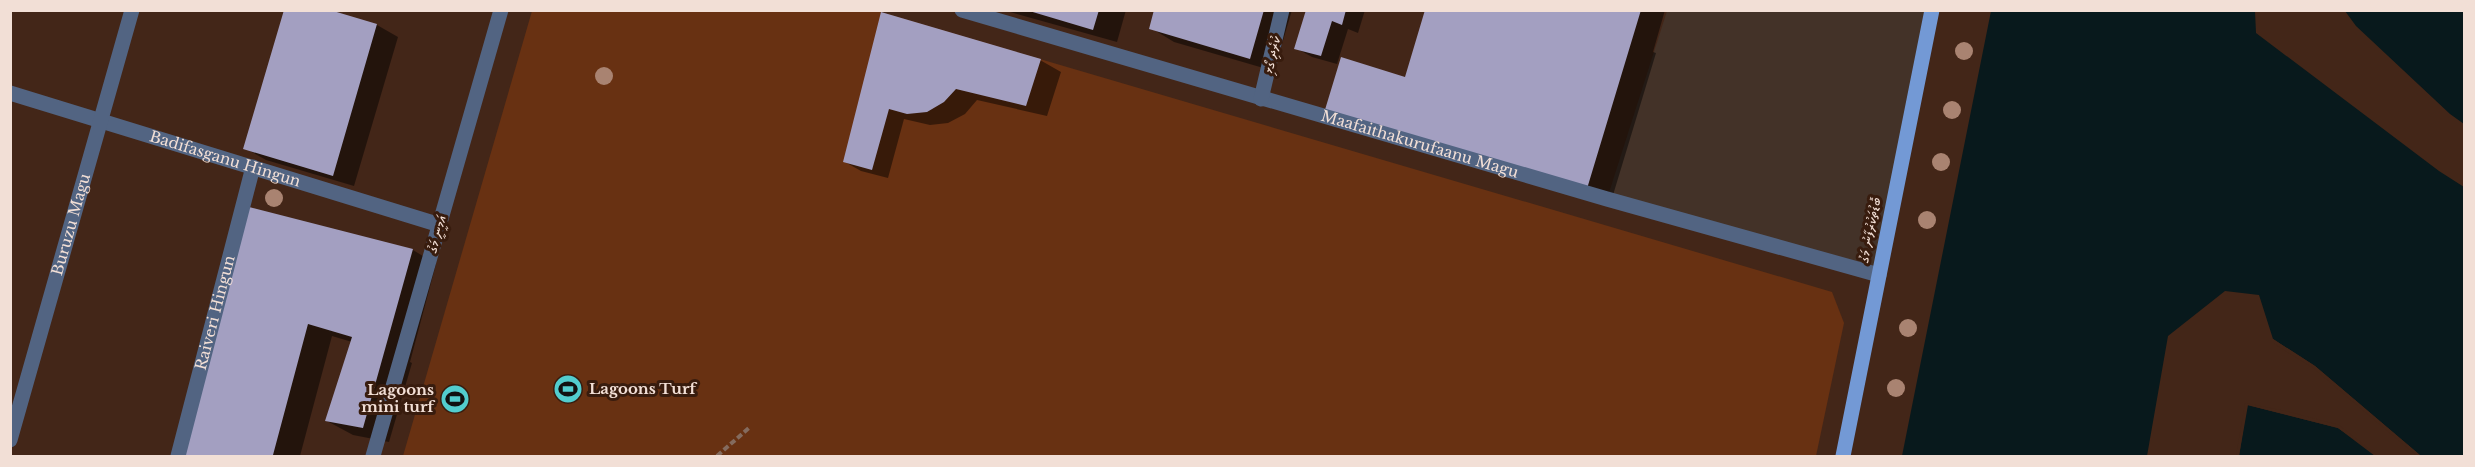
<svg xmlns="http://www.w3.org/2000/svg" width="2475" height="467" viewBox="0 0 2475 467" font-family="'Libre Baskerville','Noto Sans Thaana',serif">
<rect width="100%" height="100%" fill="#432618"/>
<path fill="#433228" d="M1667,11H1932L1879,275L1607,199Z"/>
<path fill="#683112" d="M532,11H877L1832,292L1844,323L1816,456H403Z"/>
<path fill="#08191c" d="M1991,11H2464V456H2421L2315,366L2273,339L2259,295L2225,291L2168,336L2147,456H1902Z
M2247,405L2338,428L2375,456H2239Z"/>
<path fill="#432618" d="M2255,11H2345L2356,26L2450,114L2464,124V187L2439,171L2256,33Z
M2273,339L2315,366L2421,456H2417L2313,368L2273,343Z
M2245,403L2286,411L2339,425L2378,456L2338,428L2248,405L2239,456H2236Z"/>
<path fill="#0007" d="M325,10L377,25L398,37L354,186L266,160L245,148Z
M1003,10H1126L1117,42Z
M1156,10H1292L1274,71L1174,42L1151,28Z
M1307,10H1365L1358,33L1348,29L1337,64L1312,57L1296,48Z
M1427,10H1665L1653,52L1656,53L1610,205L1406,79Z
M1040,60L1061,72L1047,116L977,100L965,114L948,123L930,125L904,119L888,178L861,171L845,162L861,102Z
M250,209L413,250L436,264L410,362L412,363L389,442L353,435L327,421L352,342L332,336L300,456H186Z"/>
<path fill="#a39fc1" d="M284,10H330L377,24L333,176L243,149Z
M1026,10H1099L1093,30Z
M1154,10H1264L1250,59L1149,29Z
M1306,10H1346L1342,25L1332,21L1321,56L1294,49Z
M1425,10H1641L1586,192L1324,113L1341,57L1405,77Z
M881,12L1041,59L1026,106L956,89L944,102L927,112L907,114L889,109L872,170L843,162Z
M249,207L413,249L363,428L325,421L352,337L308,324L273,455L278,456H184Z"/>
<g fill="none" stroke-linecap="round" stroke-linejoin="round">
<path stroke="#846b5e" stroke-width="4" stroke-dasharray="6 3" stroke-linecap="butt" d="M717,456L750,427"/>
<path stroke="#526482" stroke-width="15" id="s1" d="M178,456L253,167"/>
<g stroke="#526482" stroke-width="15">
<path id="s2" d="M962,10L1607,199L1879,275"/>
<path id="s3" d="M10,93L440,225"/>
<path d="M1261,99L1282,10"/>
<path id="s4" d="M10,440L132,10"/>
</g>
<path stroke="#526482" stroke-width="15" d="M373,456L501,10"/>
<path stroke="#7399d5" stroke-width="15" d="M1843,456L1932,10"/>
</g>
<g fill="#a98371">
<circle cx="1964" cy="51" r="9"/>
<circle cx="604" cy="76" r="9"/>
<circle cx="1952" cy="110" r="9"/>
<circle cx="1941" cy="162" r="9"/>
<circle cx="274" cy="198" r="9"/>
<circle cx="1927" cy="220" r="9"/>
<circle cx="1908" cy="328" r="9"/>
<circle cx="1896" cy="388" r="9"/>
</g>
<defs>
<g id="stadium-disc" transform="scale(1.5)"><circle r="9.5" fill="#52cdce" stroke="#381c0e"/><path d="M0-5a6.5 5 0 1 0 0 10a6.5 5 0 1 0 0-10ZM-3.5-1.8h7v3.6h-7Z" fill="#111"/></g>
</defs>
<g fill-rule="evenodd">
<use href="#stadium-disc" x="568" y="389"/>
<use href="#stadium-disc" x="455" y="399"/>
</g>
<g text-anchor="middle" stroke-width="6" stroke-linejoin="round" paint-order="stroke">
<g font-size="15" fill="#f2dfd6" stroke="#381c0e">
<text transform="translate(1272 55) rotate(-77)" y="5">ކުރެދި ގޯޅި</text>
<text dy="5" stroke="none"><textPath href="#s2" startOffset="477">Maafaithakurufaanu Magu</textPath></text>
<text dy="5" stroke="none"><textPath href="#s3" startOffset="225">Badifasganu Hingun</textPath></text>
<text dy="5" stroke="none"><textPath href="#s4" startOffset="224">Buruzu Magu</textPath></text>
<text transform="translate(1870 230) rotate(-79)" y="5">ބޮޑުތަކުރުފާނު މަގު</text>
<text transform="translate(437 234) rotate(-74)" y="5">އަމީނީ މަގު</text>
<text dy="5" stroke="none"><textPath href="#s1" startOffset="148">Raiveri Hingun</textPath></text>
</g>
<g font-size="15" font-weight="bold" fill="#f2dfd6" stroke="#381c0e" text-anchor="start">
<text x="589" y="394">Lagoons Turf</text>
<text x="434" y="395" text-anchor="end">Lagoons<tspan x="434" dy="17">mini turf</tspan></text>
</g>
</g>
<rect width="2475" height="467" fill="none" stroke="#f2dfd6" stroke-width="24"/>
</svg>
